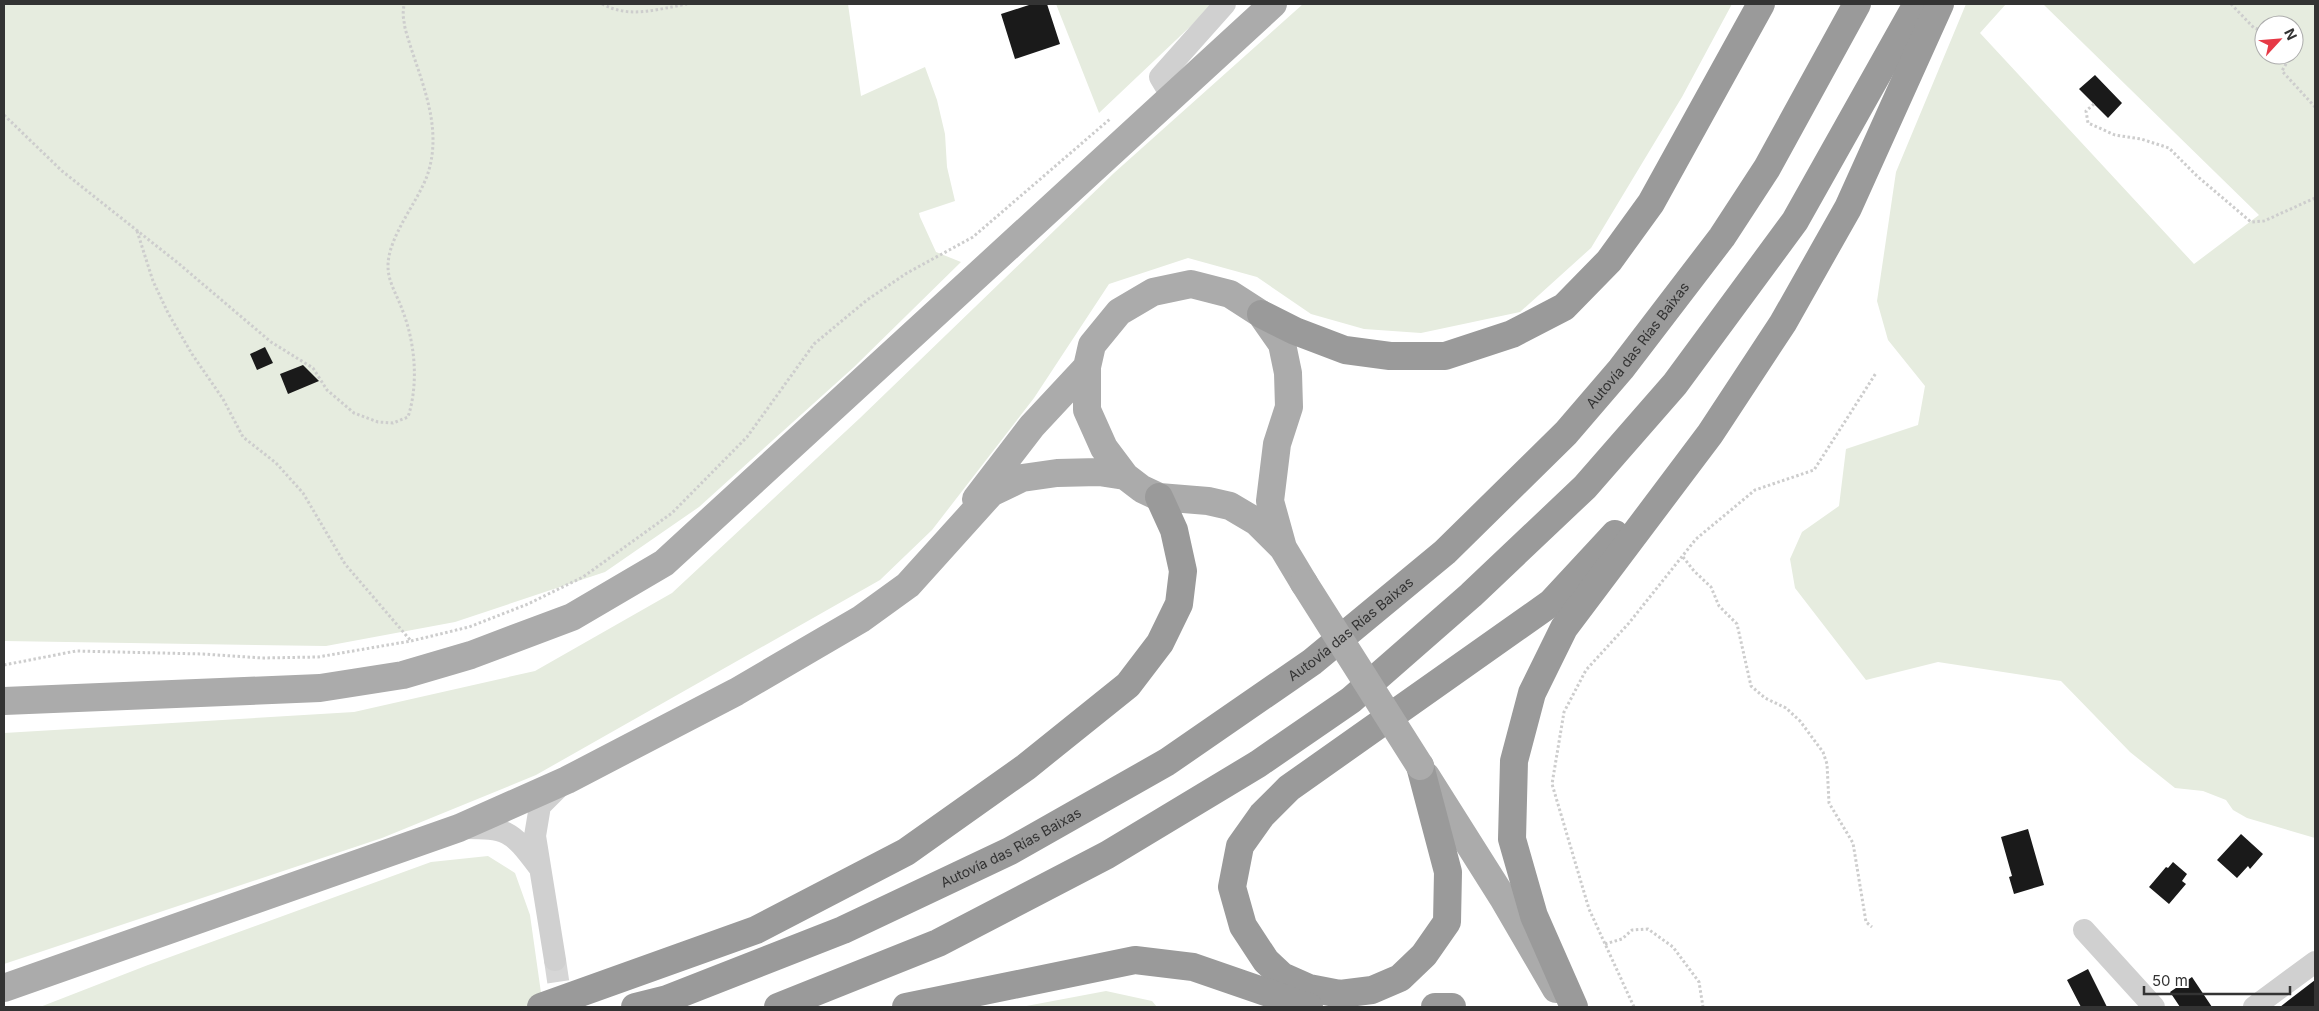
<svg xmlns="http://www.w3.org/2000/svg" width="2319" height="1011" viewBox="0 0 2319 1011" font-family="Inter,sans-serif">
<rect width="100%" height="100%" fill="#fff"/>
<path fill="#e6ecdf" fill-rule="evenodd" d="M4,4H848L861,96L925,67L937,100L945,134L947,167L955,201L919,213L920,217L936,252L961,262L854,367L699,507L605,572L455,622L326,646L4,641Z
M1056,4H1214L1099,113Z
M1303,4H1732L1682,97L1591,248L1520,312L1421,333L1364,329L1311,314L1257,277L1188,258L1109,284L1034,398L932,530L880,580L536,775L382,838L4,964V733L354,712L535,671L672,593L860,418L1114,173Z
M1966,4H2006L1980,33L2194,264L2259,215L2043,4H2315V838L2247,818L2233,810L2226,800L2203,791L2175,788L2130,752L2061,681L1938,662L1866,680L1795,588L1790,559L1802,532L1839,506L1846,449L1918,425L1925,386L1888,340L1877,301L1896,172ZM2264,25H2294V55H2264Z
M488,856L515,873L530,915L543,1007H40L148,965L431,862Z
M1106,991L1152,1001L1157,1007H1021Z"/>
<path fill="#1a1a1a" d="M1032,4H1047L1060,44L1015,59L1001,14Z
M2095,75L2122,103L2108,118L2079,89Z
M265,347L273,363L257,370L250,354Z
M303,365L319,381L288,394L280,374Z
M2028,829L2044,885L2014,894L2009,877L2012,876L2001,837Z
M2241,834L2263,854L2250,869L2248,866L2237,878L2217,860Z
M2173,862L2187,874L2182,881L2186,884L2169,904L2149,887L2166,867L2168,868Z
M2088,969L2107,1007H2081L2067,980Z
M2192,977L2212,1007H2180L2170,992Z
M2315,980V1007H2280Z"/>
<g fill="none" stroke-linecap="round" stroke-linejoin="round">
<path stroke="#d6d6d6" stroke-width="22" stroke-dasharray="22 11" stroke-linecap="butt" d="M555,960L562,1007"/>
<path stroke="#cdcdcd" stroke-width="3" stroke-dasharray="2.5 2.5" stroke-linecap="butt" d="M602,4C631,19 657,9 687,4
M2231,4L2254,28L2264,31
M2294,40L2299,41L2294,49
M2291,55L2282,71L2315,107
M2094,104L2086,111L2088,123L2115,135L2141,139L2169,148L2197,176L2251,222L2264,221L2315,198
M4,115L62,171L178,263L271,342L313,368L327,390L354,413L378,422L393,423L408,417C419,383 415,342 402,309C397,295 388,282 388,266C388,237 417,203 427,176C445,125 418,76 405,28L403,15L404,4
M137,231L153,281L168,313L192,354L223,399L243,437L276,463L303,493L345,564L411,641
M1683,557L1694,571L1711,587L1719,606L1737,624L1751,686L1765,698L1786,708L1800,721L1823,752L1827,764L1829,803L1853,843L1866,922L1872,927
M4,665L76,651L203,654L262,658L318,657L411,641L469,627L528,604L583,577L672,513L747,437L814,344L867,300L907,273L973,237L1110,119
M1605,944L1622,939L1632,930L1648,929L1673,947L1699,982L1703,1007
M1634,1007L1589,909L1552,784L1564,712L1586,670L1629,623L1696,539L1755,490L1814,470L1876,373"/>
<path stroke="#d0d0d0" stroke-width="22" d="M1172,97L1160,77L1225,4
M463,828C507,828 511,830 538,866
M2084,930L2154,1007
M555,960L535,836L540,806L560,786
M2254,1007L2315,962"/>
<path stroke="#ababab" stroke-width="28" d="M976,499L1032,426L1087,367
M1283,548L1270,501L1277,444L1289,407L1288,373L1282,344L1261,314L1230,294L1191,284L1153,292L1119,312L1092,345L1087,367V410L1104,448L1125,476L1142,489L1159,497L1208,501L1230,506L1257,522L1283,548L1304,583
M4,701L320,688L403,675L471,655L572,617L664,563L1273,4
M1426,776L1503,898L1556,989
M4,988L459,828L567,780L736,692L861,619L908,585L991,493L1022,478L1057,473L1099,472L1125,476"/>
<g stroke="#9a9a9a" stroke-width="28">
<path d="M1261,314L1295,331L1345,350L1390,356H1445L1512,334L1564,307L1609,261L1651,203L1761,4"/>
<path d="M1420,766L1448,872L1447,922L1424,955L1400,978L1372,990L1340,994L1309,988L1282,976L1266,961L1243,926L1232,887L1240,846L1262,815L1289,788L1551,603L1615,534"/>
<path d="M541,1007L756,930L906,852L1026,767L1128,685L1160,643L1179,604L1183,571L1174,530L1159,497"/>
<path id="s1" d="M635,1007L667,999L843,930L1010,851L1167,762L1312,662L1445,552L1566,433L1621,369L1722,237L1767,168L1857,4"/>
<path d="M778,1007L938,943L1107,855L1258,764L1351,700L1471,595L1585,487L1675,384L1795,221L1917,4"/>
<path d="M906,1007L1135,960L1193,967L1309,1007"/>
<path d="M1435,1007H1452"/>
<path d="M1574,1007L1534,916L1512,839L1514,761L1532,693L1564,628L1710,434L1783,323L1848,208L1940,4"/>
</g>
<path stroke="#ababab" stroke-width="28" d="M1304,583L1420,766"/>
</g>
<g text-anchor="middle" stroke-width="5" stroke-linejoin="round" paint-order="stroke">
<g font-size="14" fill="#333" stroke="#fff">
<text dy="5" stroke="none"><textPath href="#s1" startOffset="1219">Autovía das Rías Baixas</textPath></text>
<text dy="5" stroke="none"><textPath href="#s1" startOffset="814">Autovía das Rías Baixas</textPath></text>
<text dy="5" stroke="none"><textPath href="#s1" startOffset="409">Autovía das Rías Baixas</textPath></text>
</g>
</g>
<rect width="2319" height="1011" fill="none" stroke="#333333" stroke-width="10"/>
<g transform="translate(2279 40) rotate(64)"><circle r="24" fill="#ffffff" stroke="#adadad"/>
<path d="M0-4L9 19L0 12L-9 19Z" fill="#e63946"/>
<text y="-8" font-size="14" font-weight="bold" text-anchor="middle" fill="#333333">N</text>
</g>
<path d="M2144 986v8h146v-8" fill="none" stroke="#333333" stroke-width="2.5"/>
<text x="2152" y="986" font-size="15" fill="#333333" stroke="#ffffff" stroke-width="4" paint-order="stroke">50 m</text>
</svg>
